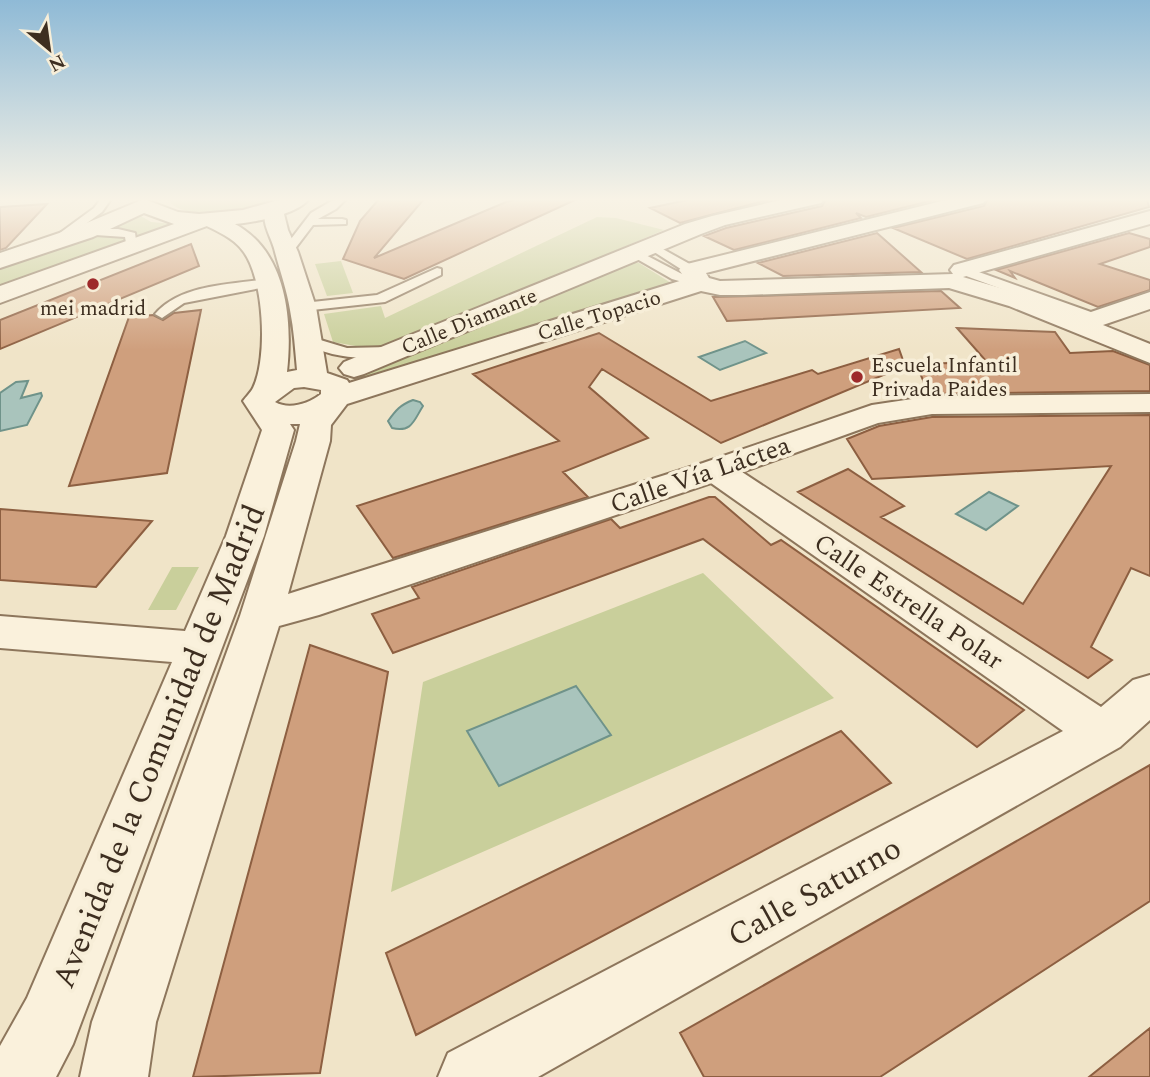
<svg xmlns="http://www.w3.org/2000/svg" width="1150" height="1077" viewBox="0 0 1150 1077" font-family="Spectral,serif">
<rect width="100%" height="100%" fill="#f0e4c8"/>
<path fill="#c9cf9b" d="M168,199H278C256,208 182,225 168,199Z
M141,216L151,222L174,224L0,287V268Z
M597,217L616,218L664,230L397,343L367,348L333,342L324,314L381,306L385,318Z
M341,261L353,293L327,296L315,264Z
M622,263H639L671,283L665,288L357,385L352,376Z
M172,567H199L176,610H148Z
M703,573L834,698L391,892L423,682Z"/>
<path fill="#a9c4bc" stroke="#6f938a" stroke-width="2" d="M745,341L766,353L720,370L699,357Z
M28,381L21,398L41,393L42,396L27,425L0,431V393L16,382Z
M413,400L420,402L423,406C414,420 412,433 392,428L388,421C396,410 400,405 413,400Z
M989,492L1018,506L986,530L956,514Z
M576,686L611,735L499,786L467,731Z"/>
<path fill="#cf9f7d" stroke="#8d5f41" stroke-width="2" d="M379,199H424L374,258L506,202L517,199H577L404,279L343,259L360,221Z
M692,199H772L680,223L650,208Z
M826,199H938L866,217L856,213L861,218L734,250L704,236L726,228L822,206Z
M988,199H1147L1149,207L967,259L893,228L984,206Z
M47,204L6,248L0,250V207Z
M877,233L921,272L783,276L758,263Z
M1129,233L1150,239V247L1100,264L1150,280V290L1098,307L1010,271L1015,278L996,270Z
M191,244L199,266L0,349V320Z
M941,291L960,308L727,321L713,297Z
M201,310L167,473L69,486L129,317L153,315L163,320L174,313Z
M957,328L1055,332L1070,353L1113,351L1150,365V391L929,394L916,364L987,362Z
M599,333L711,401L812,370L818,374L899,349L905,366L721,443L602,369L589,387L648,438L563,472L588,497L393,558L357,506L559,441L473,374Z
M1150,415V576L1131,568L1091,647L1112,660L1088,678L798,492L848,469L904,506L881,517L1023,604L1111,466L872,479L847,439L879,426L932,417Z
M709,497H715L771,545L781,540L1024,710L977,747L703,539L393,653L372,614L419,598L412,587L611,519L620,528Z
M0,509L152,521L96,587L0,580Z
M310,645L388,672L320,1073L193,1077Z
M841,731L891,783L416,1035L386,953Z
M1150,765V901L880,1077H704L680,1033Z
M1150,1028V1077H1089Z"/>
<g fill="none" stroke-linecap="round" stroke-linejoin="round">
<g stroke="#8d765c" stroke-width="4">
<path id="service" d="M101,199H111L102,212L57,245H49V241L94,208Z
M335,199H346L336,209L318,219H342L346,220V224L313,225L291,254H283L281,252L311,213Z
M85,229H118L135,233L137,247L127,249L125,237L81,234V230Z
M652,243L695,267L697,270L687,273L648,248V244Z
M630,251H638L680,273L706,283L700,287L672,279L630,255Z
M962,266L1102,316L1104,319L1102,322H1092L958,273L956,270Z
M437,268L441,269V275L385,302L303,311L297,307L303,303L377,295Z
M267,279L271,280V286L184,303L162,318L155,314C181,284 230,285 267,279Z
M307,336L347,348L389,347L396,351L394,354C363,362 331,357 302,343L300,340Z"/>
</g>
<g stroke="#8d765c" stroke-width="4">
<path id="minor" d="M785,199H824L821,203L725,225L701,234L364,374L354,377L344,374L339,368L344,362L685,224L712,216Z
M950,199H986L983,203L706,273L709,278L720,281L953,274L950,270L954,265L1150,211V224L963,277L1027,296L1084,318L1088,313L1150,292V309L1103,325L1150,344V363L1009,306L949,288L744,295H720L701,291L347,404L331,425L330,441L288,594L703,463L872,405L932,396L1150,394V412L932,414L878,423L742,472L1101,707L1133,680L1150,675V720L1120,747L538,1077H438L448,1053L1063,731L711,483L319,615L279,626L156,1022L148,1077H80L92,1022L240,616L296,441L300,424H290L294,430L264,536L73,1044L56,1077H0V1046L27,998L172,662L0,648V616L185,631L226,536L262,430L243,401C246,397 251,392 253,388C268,357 264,278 243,251C234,238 216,231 203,224L199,220L203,216C214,213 223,218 233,223C286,250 293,318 287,372L297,370C295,350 294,330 290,310C287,291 280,271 275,252C272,237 258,220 268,206H282L288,230L298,252L316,307L327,373L347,380L349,383L686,279L679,270L683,265ZM304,387L321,390V394C308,404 289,410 275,402L294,388Z"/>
</g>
<g stroke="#8d765c" stroke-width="4">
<path id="tertiary" d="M144,199L178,212L199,214L243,210L282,199H309C293,219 232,226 207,226L0,303V286L174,224L144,213L93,237L0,268V253L77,227Z"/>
</g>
<use href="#service" fill="#faf1dc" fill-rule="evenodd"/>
<use href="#minor" fill="#faf1dc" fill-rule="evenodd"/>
<use href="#tertiary" fill="#faf1dc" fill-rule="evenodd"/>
</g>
<linearGradient id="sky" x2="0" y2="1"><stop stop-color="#8fbad6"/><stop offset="0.57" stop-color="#f8f3e6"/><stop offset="1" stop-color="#f8f3e6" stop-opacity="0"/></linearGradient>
<rect width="1150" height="350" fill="url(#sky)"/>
<g fill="#9e2a2b" stroke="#f7eed8" stroke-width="2.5">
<circle cx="93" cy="284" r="7"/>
<circle cx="857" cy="377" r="7"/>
</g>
<g text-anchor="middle" stroke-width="7" stroke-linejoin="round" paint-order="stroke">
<g font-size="21" fill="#3d2e20" stroke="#f7eed8">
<text x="93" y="315">mei madrid</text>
<text x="871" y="372" text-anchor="start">Escuela Infantil<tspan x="871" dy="24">Privada Paides</tspan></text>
</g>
<g font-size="21" fill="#3d2e20" stroke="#f7eed8">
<text transform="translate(599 315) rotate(-17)" y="7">Calle Topacio</text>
<text transform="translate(469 321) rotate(-22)" y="7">Calle Diamante</text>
</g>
<g font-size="26" fill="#3d2e20" stroke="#f7eed8">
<text transform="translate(700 474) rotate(-19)" y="9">Calle Vía Láctea</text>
<text transform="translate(909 601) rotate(34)" y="9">Calle Estrella Polar</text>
</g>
<g font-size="32" fill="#3d2e20" stroke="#f7eed8">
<text transform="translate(158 746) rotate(-68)" y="11">Avenida de la Comunidad de Madrid</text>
<text transform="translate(814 891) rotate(-29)" y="11">Calle Saturno</text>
</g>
</g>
<g transform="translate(49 49) rotate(151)" stroke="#f7eed8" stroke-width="5" paint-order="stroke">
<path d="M0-5L12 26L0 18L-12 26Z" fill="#3d2e20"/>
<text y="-10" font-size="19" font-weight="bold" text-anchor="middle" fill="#3d2e20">N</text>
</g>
</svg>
